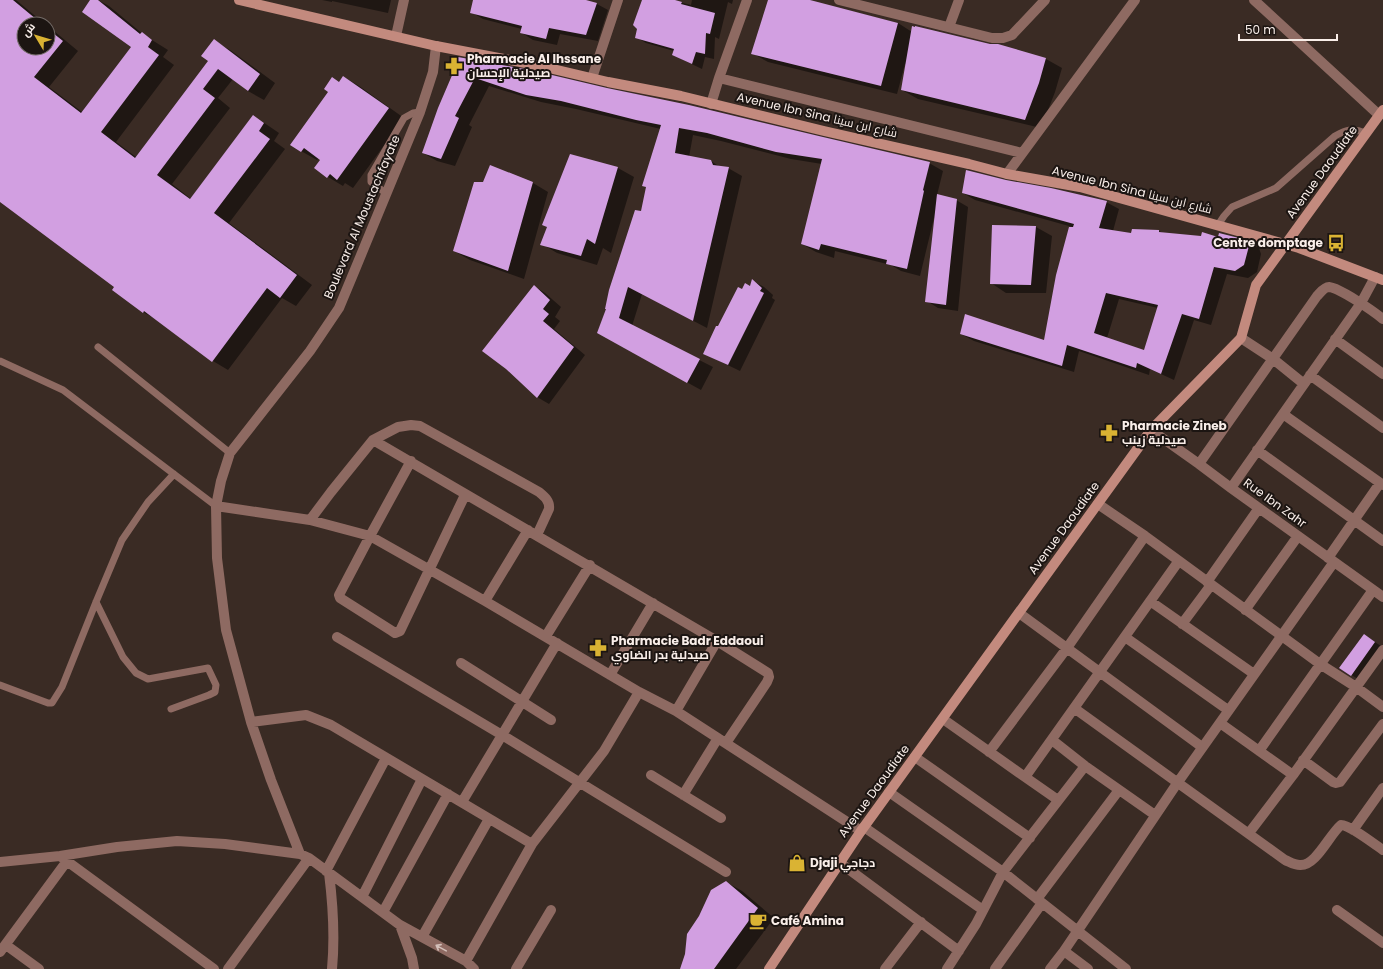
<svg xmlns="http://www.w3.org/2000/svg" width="1383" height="969" viewBox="0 0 1383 969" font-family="Poppins,Cairo,sans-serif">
<rect width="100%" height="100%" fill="#3a2b24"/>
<path fill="#0007" fill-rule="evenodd" d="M0,0H16L45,24H24V48H48V26L78,51L49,87L82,112L132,46L91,0H98L109,6L144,35L168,50L163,57L174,65L116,142L136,157L209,61L214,41L230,50L275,83L264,100L248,91L233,79L218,98L230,108L172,184L191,199L254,116L279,133L274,141L285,149L229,223L312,285L296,306L282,298L228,370L213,361L159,321L143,312L115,287L0,201Z
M322,0H391L388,13L332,1V2Z
M474,0H581L597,4L608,10L598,41L560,34L557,45L533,40L522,33V29L483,19L471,12Z
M643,0H671L691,5L692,0H733L732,4L728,2L719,39L715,37L714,59L705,57L702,69L673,55L674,51L646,43L636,37Z
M769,0H806L898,23L912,32L990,45L998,46L1046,59L1062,68L1055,92L1041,128L918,99L902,90L907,64H905L897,94L768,62L752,53Z
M454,73L929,163L943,171L937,195L956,200L968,207L958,311L938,308L927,301L935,219L934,218L920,276L901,271L891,265L835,251L834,258L816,252L802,244L822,164L791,159L721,141L693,135L689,157L711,161L720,167L728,168L742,176L707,328L642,294L632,326L713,367L701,390L612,341L661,129L576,109L541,102L489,86L469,125L472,127L455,166L437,161L423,153Z
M344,77L359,86L404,118L353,188L345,183L343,186L328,177L322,160L319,158L317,160L301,151Z
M570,155L618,168L634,177L611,253L603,248L597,265L557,253L542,244Z
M1006,181L1106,202L1119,209L1113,231L1132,234L1133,230L1159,231L1163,233L1246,241L1259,248L1261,254L1257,272L1248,278L1227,274L1211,325L1194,320L1174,380L1150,369L1149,375L1079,351L1074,372L974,341L961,334L1045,341L1076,228L975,200L963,193ZM1119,299L1158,308L1145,351L1107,338Z
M533,183L548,192L524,279L470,260L454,251Z
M993,226L1036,227L1052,236L1046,293H1006L991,283Z
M753,281L764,287L773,295L772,298L775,300L740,371L705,354L719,328L743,290L750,287Z
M534,286L545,293L561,307L555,317L560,321L554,329L585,355L549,404L537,397Z
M1370,639L1381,646L1358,679L1340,668Z
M726,882L742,891L774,918L736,969H683Z"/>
<path fill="#d29fe1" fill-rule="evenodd" d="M0,0H13L42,24H24V48H48V29L63,41L34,77L81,113L131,47L82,12L90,0H98L140,34L142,32L152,40L148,47L159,55L101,132L135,158L208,61L201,56L214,39L260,74L248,91L218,69L203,89L215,98L157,175L190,199L253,115L264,123L259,131L270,139L214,213L297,275L280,298L267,288L212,362L144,311L143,313L112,290L114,287L0,202Z
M473,0H586L597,3L586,35L549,28L546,39L520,33L522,26L470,13Z
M642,0H675L682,2L681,4L715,13L710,34L706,33L705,54L696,52L692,64L672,55L674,49L635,38L637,29L633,25Z
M768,0H810L898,23L881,86L751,54Z
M912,26L915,27V26L990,44H998L1046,58L1039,83L1025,120L901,90Z
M458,57L535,71L607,88L689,105L823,137L930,162L923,190L924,191L907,269L886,264L887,260L821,244L819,250L801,244L822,159L776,152L707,133L679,128L675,153L711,160L713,165L729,167L693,321L628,287L619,318L700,359L687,383L597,333L606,309H605L609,290L635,210L641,211L646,187L642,186L661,125L636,120L561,101L526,95L475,78L455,116L459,118L441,159L422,153L438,108L453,73Z
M343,76L389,108L337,180L330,174L327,178L314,168L320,160L304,148L301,152L290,145L328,92L324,89L332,77L339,82Z
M570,154L618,167L595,244L587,239L581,256L540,245L547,227L542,225Z
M490,165L533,182L508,271L453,251L474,182H483Z
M966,170L1006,180L1051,188L1107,201L1099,228L1131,233L1132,229L1159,230V232L1201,236L1202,232L1218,237L1219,233L1247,240L1249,246L1244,265L1235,271L1214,267L1199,319L1182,314L1161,374L1137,363L1136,368L1067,345L1062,366L960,334L965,314L1044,340L1056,275L1069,227H1073L1074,224L962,193ZM1106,293L1158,305L1144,350L1094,333Z
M937,194L957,199L946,305L925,302Z
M992,225L1036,226L1031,285L990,284Z
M752,279L762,288L760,291L764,293L728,365L703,354L716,326H718L738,287L742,289L745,283L750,286Z
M534,285L550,300L543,309L549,314L543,321L574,347L537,398L506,369L482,351Z
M1364,634L1375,642L1351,676L1339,668Z
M726,881L758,908L714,969H680L685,954L687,934L699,916L711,890Z"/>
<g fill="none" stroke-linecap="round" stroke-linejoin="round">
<path stroke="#8e6a62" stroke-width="7" d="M387,194L371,182V175L404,118L413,113L420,112
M1218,225L1224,216L1232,207L1276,188L1335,136C1347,129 1353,128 1366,133
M98,347L230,453
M0,361L63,390L216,506
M96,602L123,657L136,673L148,679L208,668L216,685L215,692L209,695L171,709
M0,685L48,703H52L62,687L96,602L122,540L148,502L174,474"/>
<path stroke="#8e6a62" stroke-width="10" d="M839,0L992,38H1003L1012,35L1045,0
M1254,0L1379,115
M949,27L959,0
M396,36L404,0
M592,78L618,0
M719,78L1022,153
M711,104L719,78L747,0
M1007,174L1135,0
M1241,338L1273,359L1304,384
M1335,339L1383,374
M1310,375L1383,428
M1283,414L1383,485
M1151,430L1199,464L1231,488L1383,597
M373,440L717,641L768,673L769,677L767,682L726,743
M1257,450L1383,541
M411,461L370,536L339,595L340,598L392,631L395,633L400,631L465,495
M1199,464L1317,296C1320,293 1324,287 1329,287C1340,288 1373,311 1383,319
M1231,488L1361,303L1375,277
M1098,504L1145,536L1320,664L1356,687L1383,707
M216,506L310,520L370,536L485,601L639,692L676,711L861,831
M310,520L331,492L373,440L398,427L411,425L420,426L539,492C545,497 550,501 549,509L537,535
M1328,558L1380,483
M1207,582L1259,508
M485,601L528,530
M1150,601L1254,674
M1245,610L1298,536
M1019,613L1202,747
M1182,624L1211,585
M546,636L590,565
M337,637L502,735L726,872
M1125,637L1228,710
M461,663L551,720
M610,675L653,603
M1074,708L1285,860C1290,862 1294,865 1300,865C1316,866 1329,835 1341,825C1350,825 1374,844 1383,850
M676,711L717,641
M943,719L1025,777L1058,800
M251,722L306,715L331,725L532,844
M1220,723L1293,775
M1052,740L1085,766L1155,815
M1259,751L1373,590
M989,752L1067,648L1145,536
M915,757L1030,838
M1303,760L1333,782L1336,783L1340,782L1383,724
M651,775L721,818
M1025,777L1178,562
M889,792L1003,872L1126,969
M683,795L718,738
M462,802L557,643
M864,827L983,910
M1353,830L1383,788
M1249,833L1293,775L1383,650
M300,854L271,780L251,722L226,630L217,558L216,506L221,481L230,453L310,351L339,308L354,272L420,112L433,72L436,46
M60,856L214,969
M0,862L60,856L117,847L177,841L225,844L300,854L309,858L400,925L466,961L474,969
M839,862L959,951
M326,871L386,758
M329,873C333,905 335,937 332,969
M362,897L422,779
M1037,899L1119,790
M1337,910L1383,943
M383,912L448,794
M400,925L412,958L414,969
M422,937L489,819
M6,945L39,969
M1064,951L1088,969
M0,952L67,861
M466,961L532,844L604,751L639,692
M228,969L309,858
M516,969L551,910
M885,969L921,922
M947,969L976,924L1003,872L1085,766
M995,969L1042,903
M1050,969L1064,951L1178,782L1334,562"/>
<path stroke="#c38a7e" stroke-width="10" d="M239,0L436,46L536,65L608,82L681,96L824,131L969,164L1007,174L1080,187L1299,248L1383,280
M769,969L861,831L1151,430L1241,338L1256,285L1383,110"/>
</g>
<defs><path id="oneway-shaft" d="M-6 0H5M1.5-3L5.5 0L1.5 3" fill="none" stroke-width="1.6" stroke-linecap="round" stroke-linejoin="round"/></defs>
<use stroke="#d4c0ba" href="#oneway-shaft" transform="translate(441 948) rotate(-151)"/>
<defs>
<g id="pharmacy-bare" transform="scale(1.38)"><path d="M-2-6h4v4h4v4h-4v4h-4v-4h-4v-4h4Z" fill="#dab333" stroke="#1c1512" stroke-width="2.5" paint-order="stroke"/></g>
<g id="bus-bare" transform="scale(1.38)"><path d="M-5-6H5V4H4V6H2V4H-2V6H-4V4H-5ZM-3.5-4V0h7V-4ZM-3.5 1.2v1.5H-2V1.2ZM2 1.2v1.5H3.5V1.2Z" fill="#dab333" stroke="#1c1512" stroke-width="2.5" paint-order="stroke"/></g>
<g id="shop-bare" transform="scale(1.38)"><path d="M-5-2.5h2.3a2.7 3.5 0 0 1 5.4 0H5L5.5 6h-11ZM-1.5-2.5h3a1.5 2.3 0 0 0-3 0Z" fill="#dab333" stroke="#1c1512" stroke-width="2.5" paint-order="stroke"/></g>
<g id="cafe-bare" transform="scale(1.38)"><path d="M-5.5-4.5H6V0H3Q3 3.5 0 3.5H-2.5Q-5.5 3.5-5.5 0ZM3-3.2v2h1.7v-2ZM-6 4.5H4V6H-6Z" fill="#dab333" stroke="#1c1512" stroke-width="2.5" paint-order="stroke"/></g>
</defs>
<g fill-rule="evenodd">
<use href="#pharmacy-bare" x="454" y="66"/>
<use href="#bus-bare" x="1336" y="243"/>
<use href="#pharmacy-bare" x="1109" y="433"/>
<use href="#pharmacy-bare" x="598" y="648"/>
<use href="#shop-bare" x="797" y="863"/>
<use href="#cafe-bare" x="758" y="921"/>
</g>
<g text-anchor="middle" stroke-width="4" stroke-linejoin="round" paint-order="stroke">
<g font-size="12" font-weight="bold" fill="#f9eee9" stroke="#1c1512" text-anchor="start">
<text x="467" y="63">Pharmacie Al Ihssane<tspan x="467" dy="14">صيدلية الإحسان</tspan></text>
<text x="1323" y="247" text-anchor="end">Centre domptage</text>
<text x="1122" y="430">Pharmacie Zineb<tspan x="1122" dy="14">صيدلية زينب</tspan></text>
<text x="611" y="645">Pharmacie Badr Eddaoui<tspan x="611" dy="14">صيدلية بدر الضاوي</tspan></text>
<text x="810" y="867">Djaji دجاجي</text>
<text x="771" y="925">Café Amina</text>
</g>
<g font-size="12" fill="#f9eee9" stroke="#1c1512">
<text transform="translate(817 115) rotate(13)" y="4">Avenue Ibn Sina شارع ابن سينا</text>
<text transform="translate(1322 172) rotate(-54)" y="4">Avenue Daoudiate</text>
<text transform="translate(1132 190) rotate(14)" y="4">Avenue Ibn Sina شارع ابن سينا</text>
<text transform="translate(362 217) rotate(-67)" y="4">Boulevard Al Moustachfayate</text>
<text transform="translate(1275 503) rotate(36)" y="4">Rue Ibn Zahr</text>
<text transform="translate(1064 528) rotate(-54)" y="4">Avenue Daoudiate</text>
<text transform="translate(874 791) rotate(-54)" y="4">Avenue Daoudiate</text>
</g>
</g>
<g transform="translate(36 36) rotate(308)"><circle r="19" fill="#1c1512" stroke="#746c68"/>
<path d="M0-3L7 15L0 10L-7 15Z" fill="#dab333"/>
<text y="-6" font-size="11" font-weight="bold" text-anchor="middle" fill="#f9eee9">ش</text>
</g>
<path d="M1239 34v6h98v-6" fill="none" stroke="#f9eee9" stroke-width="2"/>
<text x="1245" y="34" font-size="12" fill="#f9eee9" stroke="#1c1512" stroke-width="3" paint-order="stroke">50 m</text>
</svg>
